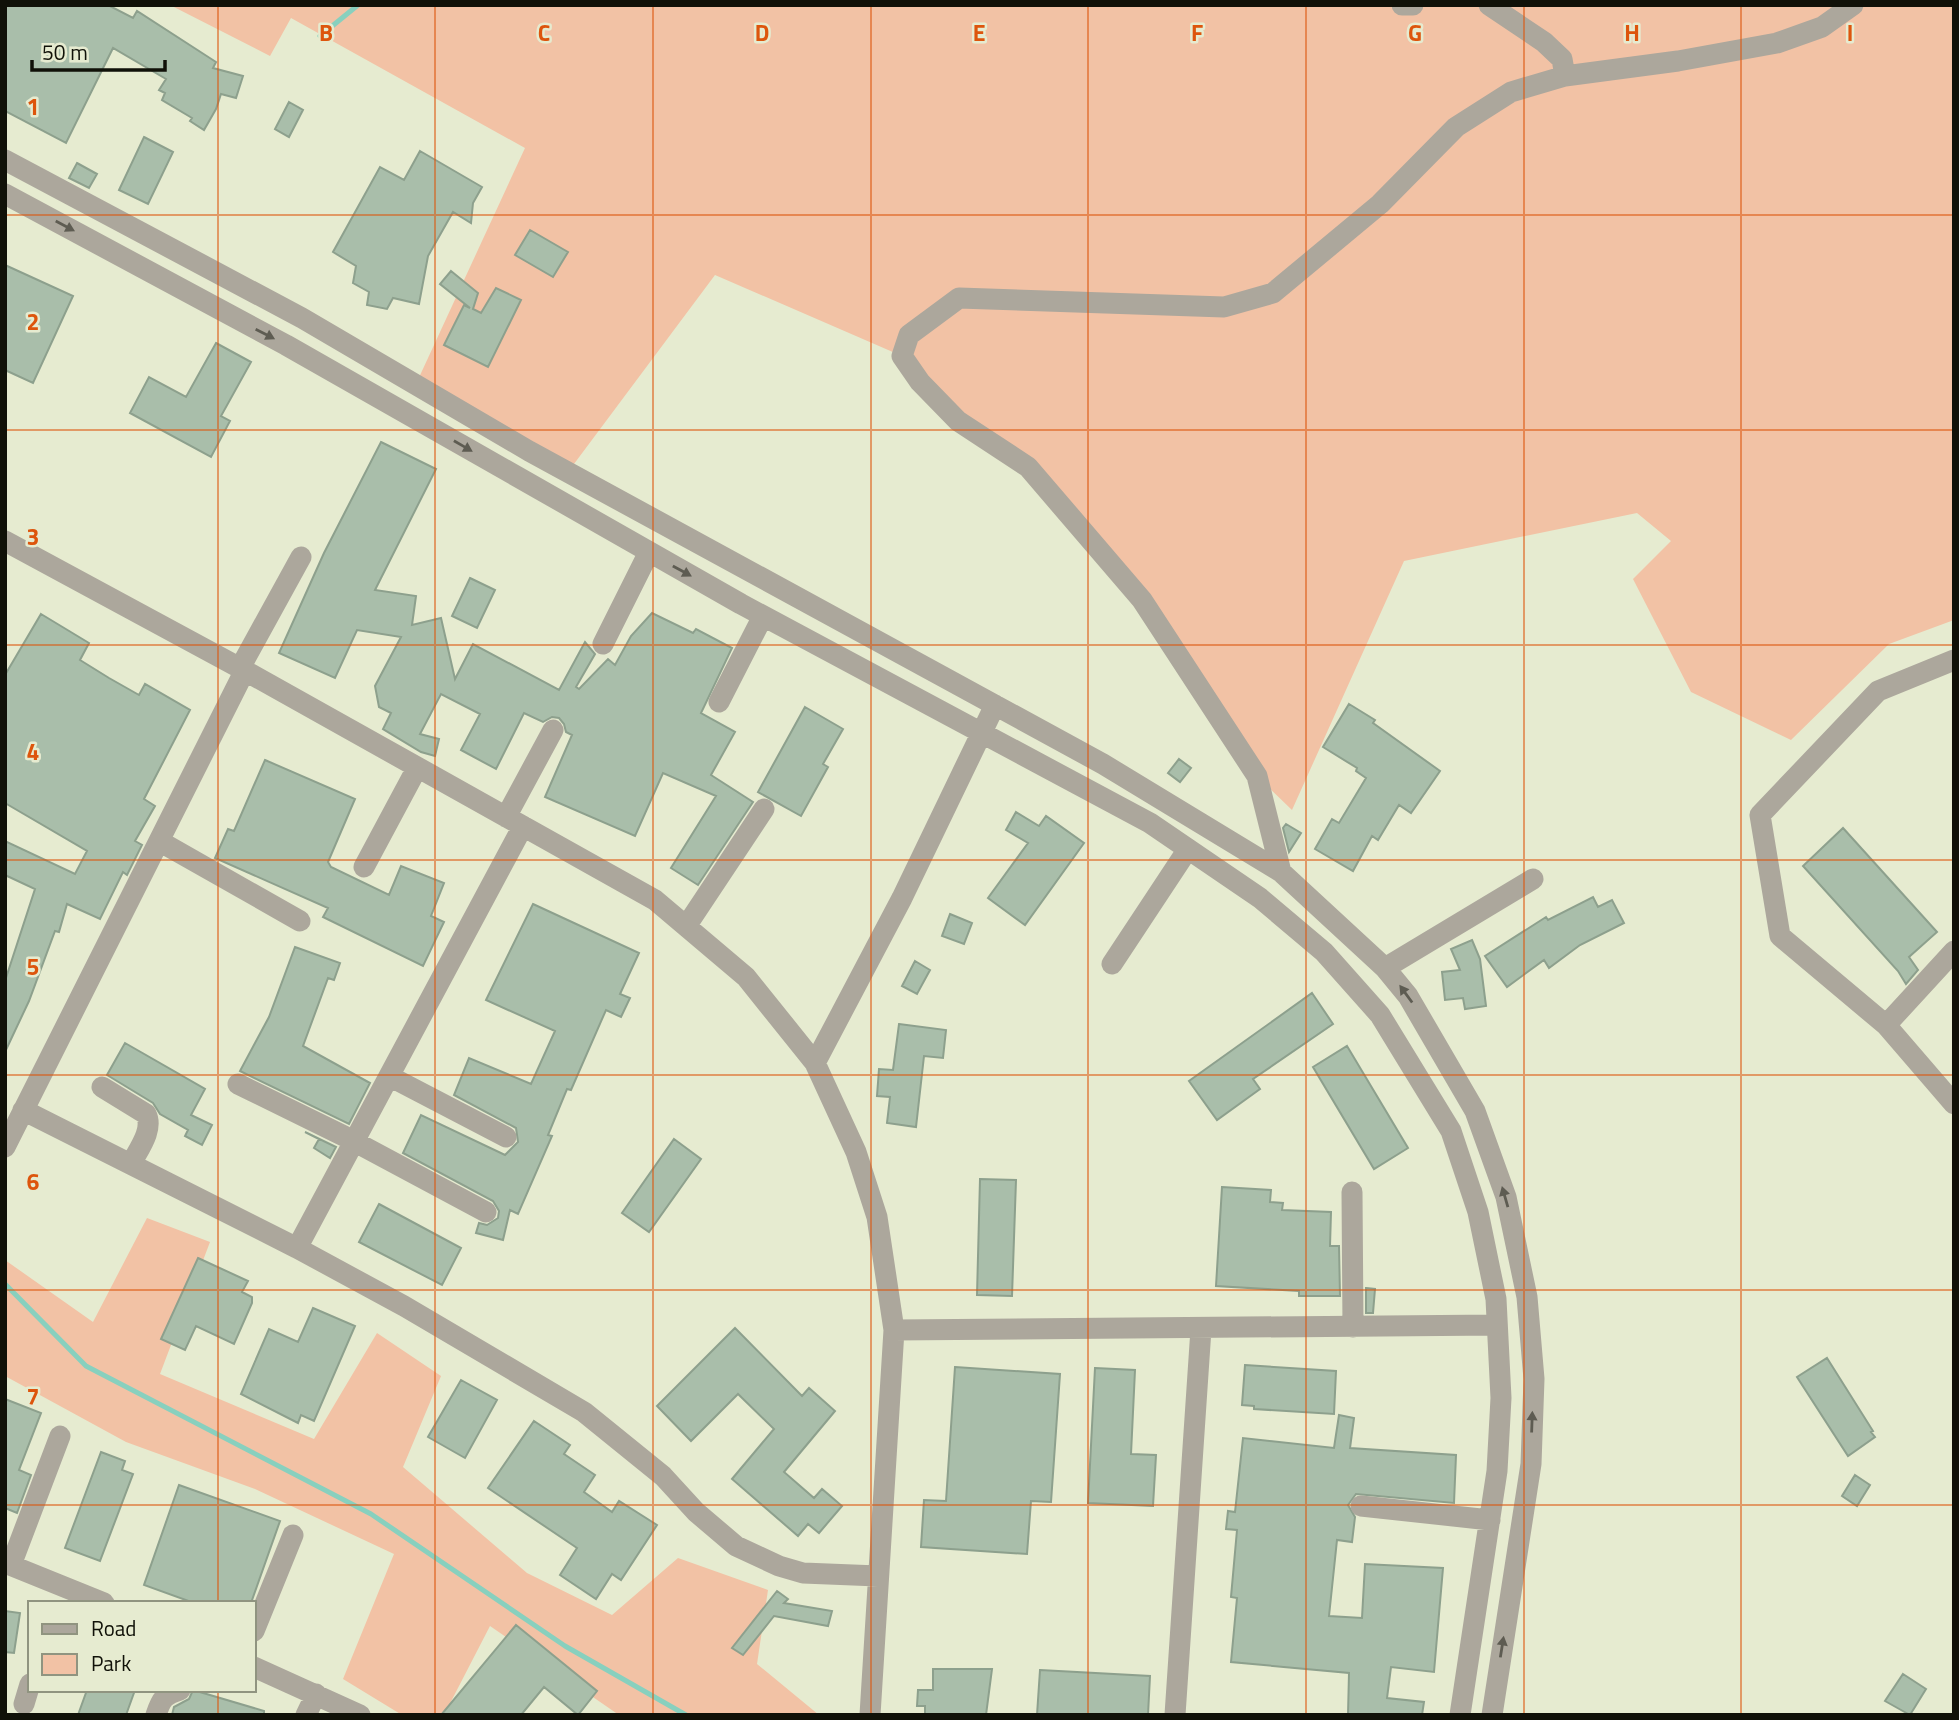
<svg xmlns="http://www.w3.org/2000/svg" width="1959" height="1720" viewBox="0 0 1959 1720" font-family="'Titillium Web',sans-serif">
<rect width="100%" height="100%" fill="#e6ebd0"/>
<path fill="#f2c2a5" d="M170,5H1954V620L1889,644L1791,740L1691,692L1633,579L1671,541L1637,513L1404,561L1292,810L1257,776L1219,718L1028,467L958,421L902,356L715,275L568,472L416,384L525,148L291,18L270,56Z
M147,1218L210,1242L160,1374L314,1439L377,1333L441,1376L403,1467L527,1573L612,1615L678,1558L768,1590L757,1664L819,1715H619L490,1626L444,1715H402L343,1679L394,1554L255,1489L126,1442L5,1376V1260L93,1322Z"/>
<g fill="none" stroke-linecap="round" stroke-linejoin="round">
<path stroke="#88d0be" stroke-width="5" d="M320,36L358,5
M6,1285L86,1366L371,1514L565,1646L686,1715"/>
</g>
<path fill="#a9beaa" stroke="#8da08d" stroke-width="2" d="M5,5H108L133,18L137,11L216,62L213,68L243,76L236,98L221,94L216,109L204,130L190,121L192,118L162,100L165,93L159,90L166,79L113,48L66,143L5,111Z
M289,102L303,110L289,137L275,129Z
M144,137L173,152L148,204L119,190Z
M420,151L482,187L473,203L471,223L453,212L428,256L419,304L393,298L387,309L367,305L369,292L353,283L356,266L333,252L380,167L404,180Z
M77,163L97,174L89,188L69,178Z
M530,230L568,252L553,277L515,255Z
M5,265L73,296L33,383L5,370Z
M451,271L478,293L473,309L481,313L496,288L521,300L488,367L444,345L464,305L470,308L440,284Z
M216,343L251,362L221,416L230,421L211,457L130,413L149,377L186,397Z
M381,442L436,469L375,590L416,596L412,625L441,618L455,679L473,644L559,690L585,642L595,654L576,687L579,689L608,659L615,665L631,636L652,613L693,633L696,629L732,648L701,713L735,732L711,775L753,802L698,885L671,868L716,796L663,773L635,836L545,797L572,735L566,732L564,724L559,718L552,717L543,722L524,713L496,769L461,750L480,714L441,694L420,734L439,739L435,756L421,752L383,729L391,713L379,707L375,686L401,637L357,630L335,678L279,653L324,553Z
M470,578L495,590L477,628L452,616Z
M41,614L89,643L80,660L109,678L139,695L145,684L190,710L144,799L155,806L135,841L142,845L127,875L123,872L100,919L67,904L59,932L55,931L29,1001L5,1052V981L35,889L5,875V841L75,874L87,851L5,803V675Z
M1349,704L1375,720L1373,723L1440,771L1411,813L1399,805L1378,840L1372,836L1353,871L1315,849L1332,819L1339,823L1366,778L1356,771L1357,768L1323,747Z
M805,707L843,729L823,764L828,767L801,816L758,792Z
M1179,759L1191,768L1180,782L1168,773Z
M265,760L355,799L328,862L331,867L389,895L401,866L444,883L431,916L444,922L423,966L323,917L328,908L215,858L228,829L234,831Z
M1016,812L1039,826L1046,816L1084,843L1025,925L988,898L1028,843L1006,830Z
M1286,824L1301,833L1289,852L1283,828Z
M1843,828L1937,932L1909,957L1918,970L1906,984L1898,971L1803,866Z
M1593,897L1598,907L1612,900L1624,923L1580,945L1549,968L1544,960L1507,987L1485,956L1546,917L1548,920Z
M533,904L639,953L620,994L630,998L621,1017L606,1010L571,1090L567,1089L548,1135L552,1136L518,1214L510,1210L503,1240L476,1233L479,1223L487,1225L498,1218L499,1211L493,1201L403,1153L421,1115L505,1155L518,1142L516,1128L454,1095L469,1058L531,1084L555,1031L486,1000Z
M950,914L972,923L964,944L942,936Z
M1472,940L1480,959L1486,1006L1465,1009L1463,998L1445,1000L1442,972L1460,970L1451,949Z
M295,947L340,963L334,980L328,978L303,1046L370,1083L349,1124L240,1071L269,1017Z
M915,961L930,970L917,994L902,986Z
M1312,993L1333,1024L1253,1079L1260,1089L1217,1120L1189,1081Z
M899,1024L946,1030L943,1058L924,1056L916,1127L887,1123L890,1097L877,1096L879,1069L893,1070Z
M125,1043L205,1089L191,1115L212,1125L202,1145L185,1136L188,1130L160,1114L153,1103L107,1075Z
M1347,1046L1408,1148L1374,1169L1313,1067Z
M305,1132L336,1147L330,1158L314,1148L319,1139Z
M674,1139L701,1159L649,1232L622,1213Z
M980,1179L1016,1180L1012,1296L977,1295Z
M1222,1187L1271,1190L1270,1202L1283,1203L1282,1210L1331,1212L1330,1246H1339L1340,1296H1299V1291L1216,1286Z
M379,1204L461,1248L442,1285L359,1242Z
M198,1258L248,1281L242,1292L252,1297V1303L234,1344L196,1326L185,1350L161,1339Z
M1366,1288L1375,1289L1373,1313H1366Z
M313,1308L355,1326L314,1421L301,1415L298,1423L241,1394L269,1329L298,1342Z
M735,1328L802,1396L809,1388L835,1411L784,1472L814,1498L822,1489L842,1506L819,1533L808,1524L798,1536L732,1479L774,1429L738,1394L691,1441L657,1406Z
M1827,1358L1873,1431L1871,1432L1875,1437L1848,1456L1797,1377Z
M1245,1365L1336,1371L1334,1414L1254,1409V1406L1242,1405Z
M955,1367L1060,1374L1051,1502L1031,1501L1027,1554L921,1547L924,1500L946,1501Z
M1095,1368L1135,1370L1131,1454L1156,1455L1153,1506L1088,1503Z
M461,1380L497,1400L465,1458L428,1437Z
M5,1399L41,1413L19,1470L31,1475L17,1513L5,1508Z
M1339,1415L1354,1418L1350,1448L1456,1455L1454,1503L1356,1494L1348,1505L1355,1517L1352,1542L1337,1540L1329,1616L1362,1618L1365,1564L1443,1568L1434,1672L1391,1667L1387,1698L1424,1702L1422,1715H1348L1349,1673L1231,1662L1237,1598L1231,1597L1237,1530L1226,1529L1228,1511L1235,1512L1243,1438L1334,1448Z
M534,1421L570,1445L564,1454L595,1475L584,1492L612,1512L619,1501L657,1525L621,1580L612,1574L596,1599L560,1575L577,1548L488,1488Z
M101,1452L125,1461L122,1470L133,1474L100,1561L65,1548Z
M1855,1475L1870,1485L1857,1506L1842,1496Z
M179,1485L280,1521L251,1603H194L144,1585Z
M777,1591L788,1599L784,1603L832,1611L828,1626L774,1616L743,1655L732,1648Z
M5,1611L20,1613L14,1653L5,1652Z
M516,1625L597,1691L578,1715L544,1687L521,1715H441Z
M933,1669H992L986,1715H925V1706H917L918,1690H933Z
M1040,1670L1150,1676L1148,1715H1037Z
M1903,1674L1926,1689L1910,1715L1885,1701Z
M87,1690H135L126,1715H78Z
M193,1690L264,1711V1715H172L174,1707L189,1699Z"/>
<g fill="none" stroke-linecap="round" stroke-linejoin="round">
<path stroke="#aca79c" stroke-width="21" d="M1402,5H1413
M1489,5L1544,42L1562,59L1565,76
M5,160L302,318L529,451L1103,764L1281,872L1385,968L1408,996L1475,1111L1506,1197L1527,1297L1534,1379L1531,1464L1492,1715
M5,194L286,345L741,604L1150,823L1260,898L1324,952L1380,1015L1451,1131L1478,1212L1496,1299L1501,1398L1497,1471L1460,1715
M5,541L240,668L655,900L746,977L815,1063L856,1152L877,1217L894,1330L870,1715
M603,644L649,552
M1954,660L1878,691L1760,815L1780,936L1886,1025L1954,1104
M240,668L301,557
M719,702L763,616
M506,817L553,730
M159,841L300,921
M364,867L417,768
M1281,872L1257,776L1142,600L1028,467L958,421L920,382L902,356L909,335L959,298L1224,307L1273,293L1380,204L1456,127L1511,92L1565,76L1678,61L1777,43L1822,27L1853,5
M687,925L764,809
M1112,964L1188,849
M1385,968L1533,879
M1886,1025L1954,951
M815,1063L902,898L995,705
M389,1076L506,1137
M238,1084L344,1136L486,1212
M102,1087L146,1114C154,1130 138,1150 131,1164
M23,1110L297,1248L404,1306L584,1412L663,1476L696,1512L736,1546L779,1566L803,1573L878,1576
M5,1147L245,670
M1352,1192L1353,1327
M297,1248L523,826
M894,1330L1497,1325
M1361,1506L1490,1520
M5,1563L104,1603
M11,1565L60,1436
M254,1631L293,1535
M254,1667L360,1715
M24,1704L30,1684
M156,1715C161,1699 164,1695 180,1690
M306,1715L316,1694
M1175,1715L1201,1329"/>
</g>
<defs><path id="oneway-solid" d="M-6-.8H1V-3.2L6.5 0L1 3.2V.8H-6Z" transform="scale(1.75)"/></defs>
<g fill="#5e5c52">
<use href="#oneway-solid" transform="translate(65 226) rotate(28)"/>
<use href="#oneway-solid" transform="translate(265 334) rotate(27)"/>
<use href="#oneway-solid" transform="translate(463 446) rotate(30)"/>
<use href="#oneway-solid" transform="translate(682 571) rotate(29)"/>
<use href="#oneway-solid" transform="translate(1406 994) rotate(-126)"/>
<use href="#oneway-solid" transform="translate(1505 1197) rotate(-106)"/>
<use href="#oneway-solid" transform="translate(1532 1422) rotate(-88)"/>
<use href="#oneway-solid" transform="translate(1502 1647) rotate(-81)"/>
</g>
<path fill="none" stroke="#dd550c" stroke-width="2" stroke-opacity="0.55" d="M218,5V1603M435,5V1715M653,5V1715M871,5V1715M1088,5V1715M1306,5V1715M1524,5V1715M1741,5V1715M5,215H1954M5,430H1954M5,645H1954M5,860H1954M5,1075H1954M5,1290H1954M5,1505H1954M218,1690V1715"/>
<g font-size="23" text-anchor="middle" font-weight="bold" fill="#dd550c" stroke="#e6ebd0" stroke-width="5" stroke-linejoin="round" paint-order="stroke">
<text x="326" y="41">B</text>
<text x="544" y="41">C</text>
<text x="762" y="41">D</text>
<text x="979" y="41">E</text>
<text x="1197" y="41">F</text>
<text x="1415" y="41">G</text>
<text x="1632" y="41">H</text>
<text x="1850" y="41">I</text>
<text x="33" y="115">1</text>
<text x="33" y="330">2</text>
<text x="33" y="545">3</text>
<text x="33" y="760">4</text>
<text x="33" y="975">5</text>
<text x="33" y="1190">6</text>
<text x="33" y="1405">7</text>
</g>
<rect width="1959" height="1720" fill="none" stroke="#101108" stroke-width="14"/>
<rect x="28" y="1601" width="228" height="91" fill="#e6ebd0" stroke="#909480" stroke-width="2"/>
<rect x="42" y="1624" width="35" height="10" fill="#aca79c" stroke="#909480" stroke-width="2"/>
<text x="91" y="1636" font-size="21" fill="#101108">Road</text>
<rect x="42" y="1654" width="35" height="21" fill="#f2c2a5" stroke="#909480" stroke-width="2"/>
<text x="91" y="1671" font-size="21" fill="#101108">Park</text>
<path d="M32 60v10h133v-10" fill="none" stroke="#101108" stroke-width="3.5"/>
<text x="42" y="60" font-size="21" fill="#101108" stroke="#e6ebd0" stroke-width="5" paint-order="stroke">50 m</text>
</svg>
